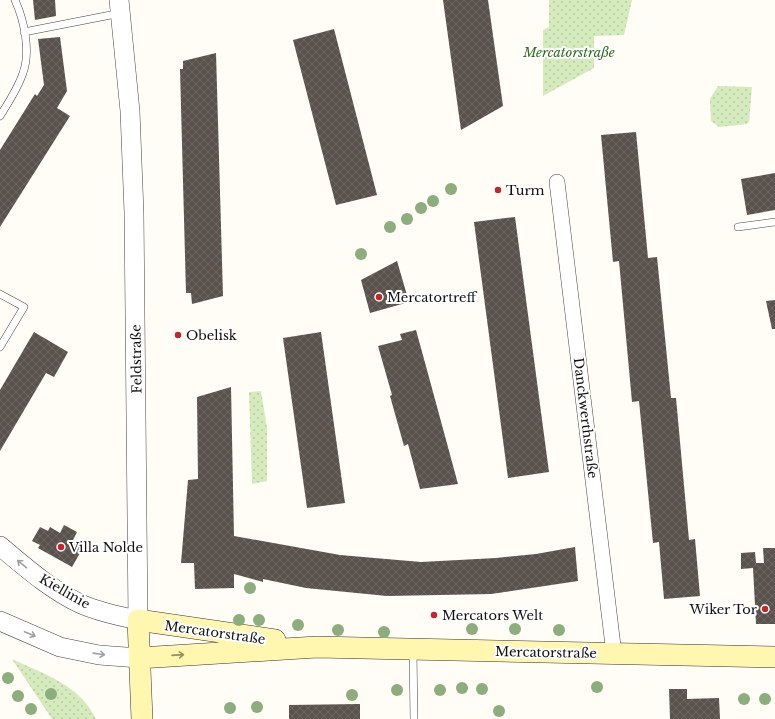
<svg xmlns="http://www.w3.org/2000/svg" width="775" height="719" viewBox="0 0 775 719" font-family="'Libre Baskerville',serif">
<defs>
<pattern id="grass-dots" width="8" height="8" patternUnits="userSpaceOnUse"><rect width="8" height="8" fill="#d5ebbd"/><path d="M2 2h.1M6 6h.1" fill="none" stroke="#b6c8a1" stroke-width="1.8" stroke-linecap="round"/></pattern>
<pattern id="building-cross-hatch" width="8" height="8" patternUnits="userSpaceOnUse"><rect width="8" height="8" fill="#5a524d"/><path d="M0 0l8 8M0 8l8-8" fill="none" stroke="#6d6662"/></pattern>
</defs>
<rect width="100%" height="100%" fill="#fffdf5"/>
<path fill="url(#grass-dots)" d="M549,0H632L624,35L594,36V68L543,96V30L549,27Z
M718,86L752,87L749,122L747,124L719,127L711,121L710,99Z
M261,391L267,428V481L252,484L249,392Z
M12,659C44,674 80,685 96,719H52Z"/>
<path fill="url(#building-cross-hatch)" d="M33,0H55L56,16L35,20Z
M443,0H488L503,106L461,130Z
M334,29L377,195L336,205L293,40Z
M60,37L67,91L57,108L70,116L0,227V150L35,94L37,96L44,85L38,39Z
M216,53L223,296L192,304L191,293H186L180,69H183V61Z
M636,132L648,258L657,257L671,398H676L689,540L695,539L700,596L664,599L659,542L653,543L639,401L632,402L619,261L613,262L601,135Z
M775,173V210L747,215L741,179Z
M515,217L549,472L508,478L474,222Z
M397,261L409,302L370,313L361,280Z
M775,300V329H772L766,301Z
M416,330L427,370L458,484L420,489L408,444L404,446L390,396L392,395L378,346L402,340L400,334Z
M34,332L68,352L54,377L46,373L0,451V390Z
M321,332L345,503L307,508L283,338Z
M231,387L234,536L340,555L421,562L496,558L536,554L575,547L578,581L491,594L387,596L306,588L263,579V582L234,574V588L195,589L194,563H181L188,480L198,479L197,397Z
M64,525L77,532L73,540L84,546L72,567L38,548L40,545L32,541L40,527L48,531L50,527L60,533Z
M763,548H775V624H756L753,568L741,569V553L755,552L756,563H764Z
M669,689H687V699L719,698L720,719H670Z
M360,704V719H289V705Z"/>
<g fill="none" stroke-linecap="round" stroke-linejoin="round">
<g stroke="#444" stroke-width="8">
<path id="service" d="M24,32L121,13
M0,116C9,102 18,88 23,73C31,51 24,20 15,0
M738,227L775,222
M0,294L24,307L0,347
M413,651L414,719"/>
</g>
<g stroke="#444" stroke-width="16">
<path id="minor" d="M557,182L614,654"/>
</g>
<g stroke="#444" stroke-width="20">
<path id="tertiary" d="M0,546C25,567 51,590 81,604C99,612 118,616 138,620L134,213L130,111L119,0
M0,621L60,647L99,655L139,658"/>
</g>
<g stroke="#333" stroke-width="22">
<path id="secondary" d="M139,658L317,647L775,657
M142,719L138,620L275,640"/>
</g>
<use href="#service" stroke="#fff" stroke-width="7"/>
<use href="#minor" stroke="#fff" stroke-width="15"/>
<use href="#tertiary" stroke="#fff" stroke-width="19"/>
<use href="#secondary" stroke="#fff6b0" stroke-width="21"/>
</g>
<g fill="#8dad7f">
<circle cx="451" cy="189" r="6"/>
<circle cx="433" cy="201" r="6"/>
<circle cx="421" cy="208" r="6"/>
<circle cx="407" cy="219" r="6"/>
<circle cx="390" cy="227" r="6"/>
<circle cx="361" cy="254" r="6"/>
<circle cx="250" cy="588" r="6"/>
<circle cx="239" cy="620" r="6"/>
<circle cx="259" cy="620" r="6"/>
<circle cx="298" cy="625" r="6"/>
<circle cx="472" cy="629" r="6"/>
<circle cx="515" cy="629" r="6"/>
<circle cx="338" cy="630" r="6"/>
<circle cx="559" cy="630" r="6"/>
<circle cx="384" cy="632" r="6"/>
<circle cx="8" cy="678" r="6"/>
<circle cx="597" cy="687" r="6"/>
<circle cx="462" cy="688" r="6"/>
<circle cx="482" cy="689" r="6"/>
<circle cx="397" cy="690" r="6"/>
<circle cx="440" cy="690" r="6"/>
<circle cx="51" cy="694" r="6"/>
<circle cx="352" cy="695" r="6"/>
<circle cx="18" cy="696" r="6"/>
<circle cx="744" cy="699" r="6"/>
<circle cx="765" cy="699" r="6"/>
<circle cx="257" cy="707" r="6"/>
<circle cx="230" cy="708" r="6"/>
<circle cx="31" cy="709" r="6"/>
<circle cx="499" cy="711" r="6"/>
</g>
<defs><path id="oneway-shaft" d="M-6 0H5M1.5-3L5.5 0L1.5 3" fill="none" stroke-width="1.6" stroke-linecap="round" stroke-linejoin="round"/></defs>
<g stroke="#a0a0a0">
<use href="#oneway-shaft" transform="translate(22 564) rotate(-141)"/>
<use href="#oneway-shaft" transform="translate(30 634) rotate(23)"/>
<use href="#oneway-shaft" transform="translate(99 654) rotate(8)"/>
</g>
<use stroke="#948f68" href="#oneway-shaft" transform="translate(178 655) rotate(-4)"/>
<g fill="#c4262e" stroke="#fff" stroke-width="1.5">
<circle cx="498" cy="190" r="4"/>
<circle cx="379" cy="297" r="4"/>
<circle cx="178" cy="335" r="4"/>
<circle cx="61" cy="547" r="4"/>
<circle cx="765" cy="609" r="4"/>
<circle cx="434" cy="615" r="4"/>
</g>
<g text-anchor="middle" stroke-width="4" stroke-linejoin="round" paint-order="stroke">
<g font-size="13" font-style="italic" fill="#2f6b1f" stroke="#fff">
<text x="569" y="57">Mercatorstraße</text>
</g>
<g font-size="13" fill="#111" stroke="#fff" text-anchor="start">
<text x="506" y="195">Turm</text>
<text x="387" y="302">Mercatortreff</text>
<text x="186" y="340">Obelisk</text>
<text x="69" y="552">Villa Nolde</text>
<text x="757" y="614" text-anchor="end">Wiker Tor</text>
<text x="442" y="620">Mercators Welt</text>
</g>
<g font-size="13" fill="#111" stroke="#fff">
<text transform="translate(136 359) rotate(-91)" y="5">Feldstraße</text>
<text transform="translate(586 418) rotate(83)" y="5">Danckwerthstraße</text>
<text transform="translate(65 591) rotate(30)" y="5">Kiellinie</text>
<text transform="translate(215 632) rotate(8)" y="5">Mercatorstraße</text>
<text transform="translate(546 652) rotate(1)" y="5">Mercatorstraße</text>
</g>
</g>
</svg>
